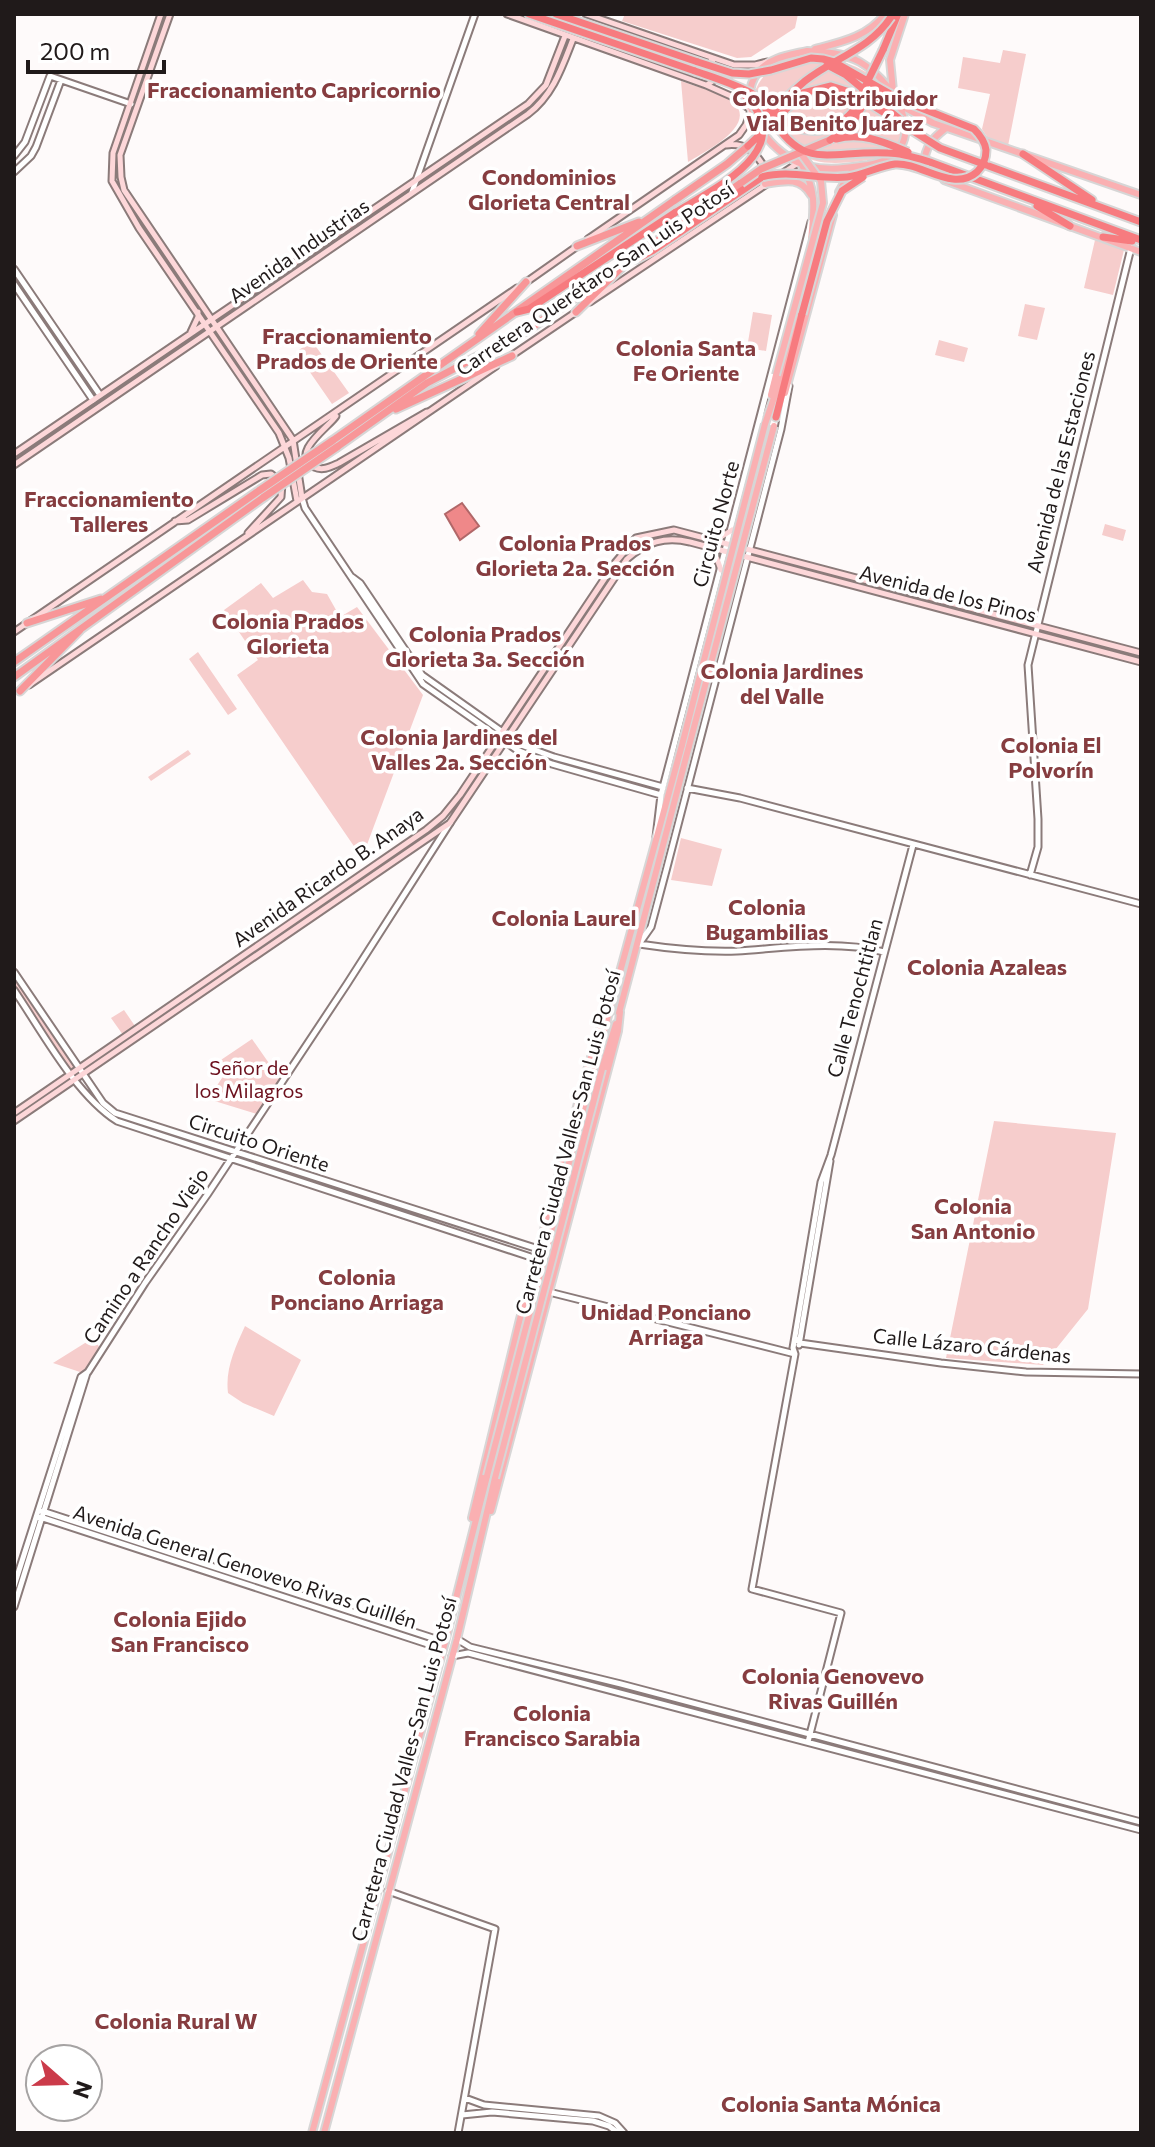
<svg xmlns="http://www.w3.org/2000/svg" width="1155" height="2147" viewBox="0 0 1155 2147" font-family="Commissioner,sans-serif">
<rect width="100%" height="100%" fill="#fefafa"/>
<path fill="#f6cdcc" d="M625,14H798L795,28L751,57L737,58L622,21Z
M1003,50L1026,54L1008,146L989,140L982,129L990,94L958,88L963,57L1000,63Z
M830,58C842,61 853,65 864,71C887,85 921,129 892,153C885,160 871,159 862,161C842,163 814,167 797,151C790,144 797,148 789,142C785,138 778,137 773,132C763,123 758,107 754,94C767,57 796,62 830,58Z
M681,81C694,86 723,93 733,102C759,125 704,152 688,162Z
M1095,240L1124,250L1113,295L1084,288Z
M1025,304L1045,308L1037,340L1018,336Z
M753,312L772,315L766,351L747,348Z
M939,340L968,348L964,362L935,355Z
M312,341L349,393L332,404L296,352Z
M1105,524L1126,530L1123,541L1102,535Z
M303,580L312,592L327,594L340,617L357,607L423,695L362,858L237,675L258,660L224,610L261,583L273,598Z
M198,652L237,709L228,715L189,659Z
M188,750L191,754L151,781L148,777Z
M681,838L722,849L712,886L671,880Z
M14,976L77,1067L71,1071L14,990Z
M124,1010L135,1026L123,1035L111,1018Z
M252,1039L280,1079L257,1114L208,1099L226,1072L212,1066Z
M994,1121L1116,1133L1088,1309L1043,1365L946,1358Z
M245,1326L301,1360L274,1416L243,1403L228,1393C225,1369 235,1348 245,1326Z
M93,1338L100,1348L83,1373L53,1363Z"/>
<path fill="#ef8889" stroke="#b16768" stroke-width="2" d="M462,503L479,526L460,540L445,514Z"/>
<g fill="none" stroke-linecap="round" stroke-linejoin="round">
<g stroke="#8b7b7a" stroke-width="9">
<path id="tertiary" d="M14,156L25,142L50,76L131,104
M14,172L31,156L36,147L61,80
M412,192L475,14
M14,269L100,395
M14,284L93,400
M302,498L305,508L423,684L517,750L552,764L661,795
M352,577L360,583L422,675L521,745L554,757L663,787
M687,788L740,798L1141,904
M656,837L661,795L811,222
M1030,875L1038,847V819L1028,665L1131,248
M639,944L651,927L667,867L781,429L789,386
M639,944C672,949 703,952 737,951C785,948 836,940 884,952
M14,972L103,1103L115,1113L557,1255
M14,990C42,1031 75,1094 117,1121L540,1260
M529,1287L795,1354
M795,1338L800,1343L941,1363L1026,1372L1141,1374
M799,1345L830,1161
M39,1510L445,1642
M37,1516L443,1649
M14,1586L81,1377L88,1372L145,1283L207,1195L347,984L450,823
M14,1607L87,1373
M457,1639L470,1647L621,1684L1141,1822
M452,1656L468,1653L1141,1830
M808,1742L841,1613L752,1589L795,1354L793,1348L821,1182L831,1155L913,845
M388,1891L495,1929L458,2133
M465,2098L484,2105L599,2116L615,2123L624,2133
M462,2115L492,2112L593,2121L609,2126L618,2133"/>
</g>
<g stroke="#8b7b7a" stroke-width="9">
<path id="secondary" d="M161,14L113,153L112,181L139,228L279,433L289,458L297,501
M170,14L120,155L121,177L124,190L293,440L302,498
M507,14L706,85L733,97L750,109
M586,14L734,65H755L767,62
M707,85L714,80L716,71L711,58
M726,145C745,142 757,153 765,169
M588,239L739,135L746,125L751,111
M525,283L579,245
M590,302L798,163
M191,332L198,317V312
M511,356L579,310
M336,416C329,427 289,453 314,467C323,471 330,467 339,463L427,412
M14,454L528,104L546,85L565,36
M14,465L528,114C553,95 562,67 573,39
M175,521L188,520L262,475L271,474L282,483L281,497L248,533
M716,540L732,530
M710,549L717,559L721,570
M14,632L517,288
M29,685L496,366
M14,1113L426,830L443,816L460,795L615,563L636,538L674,530L1141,653
M14,1121L450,823L627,559C646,542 665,536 690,542L1141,662"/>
</g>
<g stroke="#d7d6d6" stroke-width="10">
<path id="primary" d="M815,49C842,42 867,37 885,14
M807,51C826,52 844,53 860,62C899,85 935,153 868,165C848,168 828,171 808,166C773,157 732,106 758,72C770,57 790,55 807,51Z
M893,91L890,60L905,14
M902,106L933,123L1141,195
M801,163C817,191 814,209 811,240
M924,164C925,146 933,138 946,128
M944,180L1141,252
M765,184C784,181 800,176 811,195
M839,192L848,176L857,167
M785,393L833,215
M771,395L776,375
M765,424L780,380L809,264
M619,1013L689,746
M594,1067L682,745
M602,1069L616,1024
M491,1511L618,1031L620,1012
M472,1518L520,1319L585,1077L601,1025L610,1012
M312,2133L445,1642L487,1476
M324,2133L457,1639L495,1478"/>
</g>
<g stroke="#d7d6d6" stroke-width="11">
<path id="trunk" d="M577,246L639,222
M576,312L623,266
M479,334L526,282
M396,409L512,356
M332,441L675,200
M337,447L427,383L528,330L741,183
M27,623L101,599
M14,662L260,490
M14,677L264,497
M20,691L80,630"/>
</g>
<g stroke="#d7d6d6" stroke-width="11">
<path id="motorway" d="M529,14L695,71
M556,14L698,62
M883,50L898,14
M1023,154L1092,200
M930,162L1141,240
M986,165L1141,222
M1037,206L1070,226
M1103,237L1132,241
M631,258L637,259L652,251L762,177
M517,312L529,309L676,212
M776,417L802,314"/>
</g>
<use href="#tertiary" stroke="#fff" stroke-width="5"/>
<use href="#secondary" stroke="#fdd7d9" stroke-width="5"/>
<use href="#primary" stroke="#fab0b2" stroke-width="6"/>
<use href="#trunk" stroke="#f89698" stroke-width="7"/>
<use href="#motorway" stroke="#f77b7f" stroke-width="7"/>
<g stroke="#d7d6d6" stroke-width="10" stroke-linecap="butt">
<path id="primary-bridge" d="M776,375L823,203L821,181L799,151
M682,745L765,424
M689,746L774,426
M487,1476L594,1067
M495,1478L602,1069"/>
</g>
<g stroke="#d7d6d6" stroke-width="11" stroke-linecap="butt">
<path id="trunk-bridge" d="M741,183L761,169L830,140
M675,200L727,164L748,146
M260,490L332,441
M264,497L337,447"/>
</g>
<g stroke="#d7d6d6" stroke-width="11" stroke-linecap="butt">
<path id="motorway-bridge" d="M698,62L732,73L749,74L771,70L811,58L823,59L834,62L901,100L974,129C980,135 985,141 986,150C986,158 983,166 977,172C953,193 921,162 895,164C879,166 864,175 847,177C818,180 790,169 762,177
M827,65L846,75L903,122
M695,71C715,78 735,84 753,94C764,100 772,110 782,118C805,138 834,133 853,111L883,50
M763,104C802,175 822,150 888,153C902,153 917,158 930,162
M760,128C773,111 788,95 805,81C834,58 869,50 891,17
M836,139C862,132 884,142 908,152
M830,140L852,124L867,98
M748,146L803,93L831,86L853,93L940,148L986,165
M676,212C719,186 803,147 740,91
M802,314L827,221L842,191L863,177"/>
</g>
<use href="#primary-bridge" stroke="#fab0b2" stroke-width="6"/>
<use href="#trunk-bridge" stroke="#f89698" stroke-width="7"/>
<use href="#motorway-bridge" stroke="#f77b7f" stroke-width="7"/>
</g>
<g text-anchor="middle" stroke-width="7" stroke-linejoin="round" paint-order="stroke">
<g font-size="20" fill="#201a1a" stroke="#fff">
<text transform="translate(299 251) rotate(-35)" y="7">Avenida Industrias</text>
<text transform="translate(595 279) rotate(-34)" y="7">Carretera Querétaro-San Luis Potosí</text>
<text transform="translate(1061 462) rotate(-76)" y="7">Avenida de las Estaciones</text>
<text transform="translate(716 524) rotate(-75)" y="7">Circuito Norte</text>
<text transform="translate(948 594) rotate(14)" y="7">Avenida de los Pinos</text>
<text transform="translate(328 877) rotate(-35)" y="7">Avenida Ricardo B. Anaya</text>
<text transform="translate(855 998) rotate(-75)" y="7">Calle Tenochtitlan</text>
<text transform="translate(568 1142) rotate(-75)" y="7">Carretera Ciudad Valles-San Luis Potosí</text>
<text transform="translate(259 1143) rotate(18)" y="7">Circuito Oriente</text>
<text transform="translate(146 1256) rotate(-56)" y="7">Camino a Rancho Viejo</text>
<text transform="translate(972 1346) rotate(6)" y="7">Calle Lázaro Cárdenas</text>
<text transform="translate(245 1567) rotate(18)" y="7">Avenida General Genovevo Rivas Guillén</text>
<text transform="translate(404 1769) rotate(-75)" y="7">Carretera Ciudad Valles-San Luis Potosí</text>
</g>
<g font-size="20" fill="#6c101d" stroke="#fff">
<text x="249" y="1075">Señor de<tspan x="249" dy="23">los Milagros</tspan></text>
</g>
<g font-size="22" font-weight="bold" fill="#863d40" stroke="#fff">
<text x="294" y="98">Fraccionamiento Capricornio</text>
<text x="835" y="106">Colonia Distribuidor<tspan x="835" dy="25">Vial Benito Juárez</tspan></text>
<text x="549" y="185">Condominios<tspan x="549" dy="25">Glorieta Central</tspan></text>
<text x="347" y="344">Fraccionamiento<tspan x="347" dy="25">Prados de Oriente</tspan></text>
<text x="686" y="356">Colonia Santa<tspan x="686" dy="25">Fe Oriente</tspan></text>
<text x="109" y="507">Fraccionamiento<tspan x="109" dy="25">Talleres</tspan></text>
<text x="575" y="551">Colonia Prados<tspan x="575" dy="25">Glorieta 2a. Sección</tspan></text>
<text x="288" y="629">Colonia Prados<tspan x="288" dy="25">Glorieta</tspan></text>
<text x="485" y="642">Colonia Prados<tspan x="485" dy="25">Glorieta 3a. Sección</tspan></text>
<text x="782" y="679">Colonia Jardines<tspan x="782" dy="25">del Valle</tspan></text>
<text x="459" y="745">Colonia Jardines del<tspan x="459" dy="25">Valles 2a. Sección</tspan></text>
<text x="1051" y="753">Colonia El<tspan x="1051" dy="25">Polvorín</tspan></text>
<text x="767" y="915">Colonia<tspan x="767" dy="25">Bugambilias</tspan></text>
<text x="564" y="926">Colonia Laurel</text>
<text x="987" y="975">Colonia Azaleas</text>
<text x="973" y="1214">Colonia<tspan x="973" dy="25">San Antonio</tspan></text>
<text x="357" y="1285">Colonia<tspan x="357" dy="25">Ponciano Arriaga</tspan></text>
<text x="666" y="1320">Unidad Ponciano<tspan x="666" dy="25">Arriaga</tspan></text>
<text x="180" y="1627">Colonia Ejido<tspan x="180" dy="25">San Francisco</tspan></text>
<text x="833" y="1684">Colonia Genovevo<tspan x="833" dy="25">Rivas Guillén</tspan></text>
<text x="552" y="1721">Colonia<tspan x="552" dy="25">Francisco Sarabia</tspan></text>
<text x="176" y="2029">Colonia Rural W</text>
<text x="831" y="2112">Colonia Santa Mónica</text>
</g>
</g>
<rect width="1155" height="2147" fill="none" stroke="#201a1a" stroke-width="32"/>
<g transform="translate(64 2083) rotate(110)"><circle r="38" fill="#ffffff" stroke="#a6a3a3" stroke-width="2"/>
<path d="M0-6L14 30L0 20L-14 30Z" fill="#cb3b4a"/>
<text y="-12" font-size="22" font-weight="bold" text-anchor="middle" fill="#201a1a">N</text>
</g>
<path d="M28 60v12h136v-12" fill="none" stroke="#201a1a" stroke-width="4"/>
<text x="40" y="60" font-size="24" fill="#201a1a" stroke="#ffffff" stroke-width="6" paint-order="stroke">200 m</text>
</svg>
